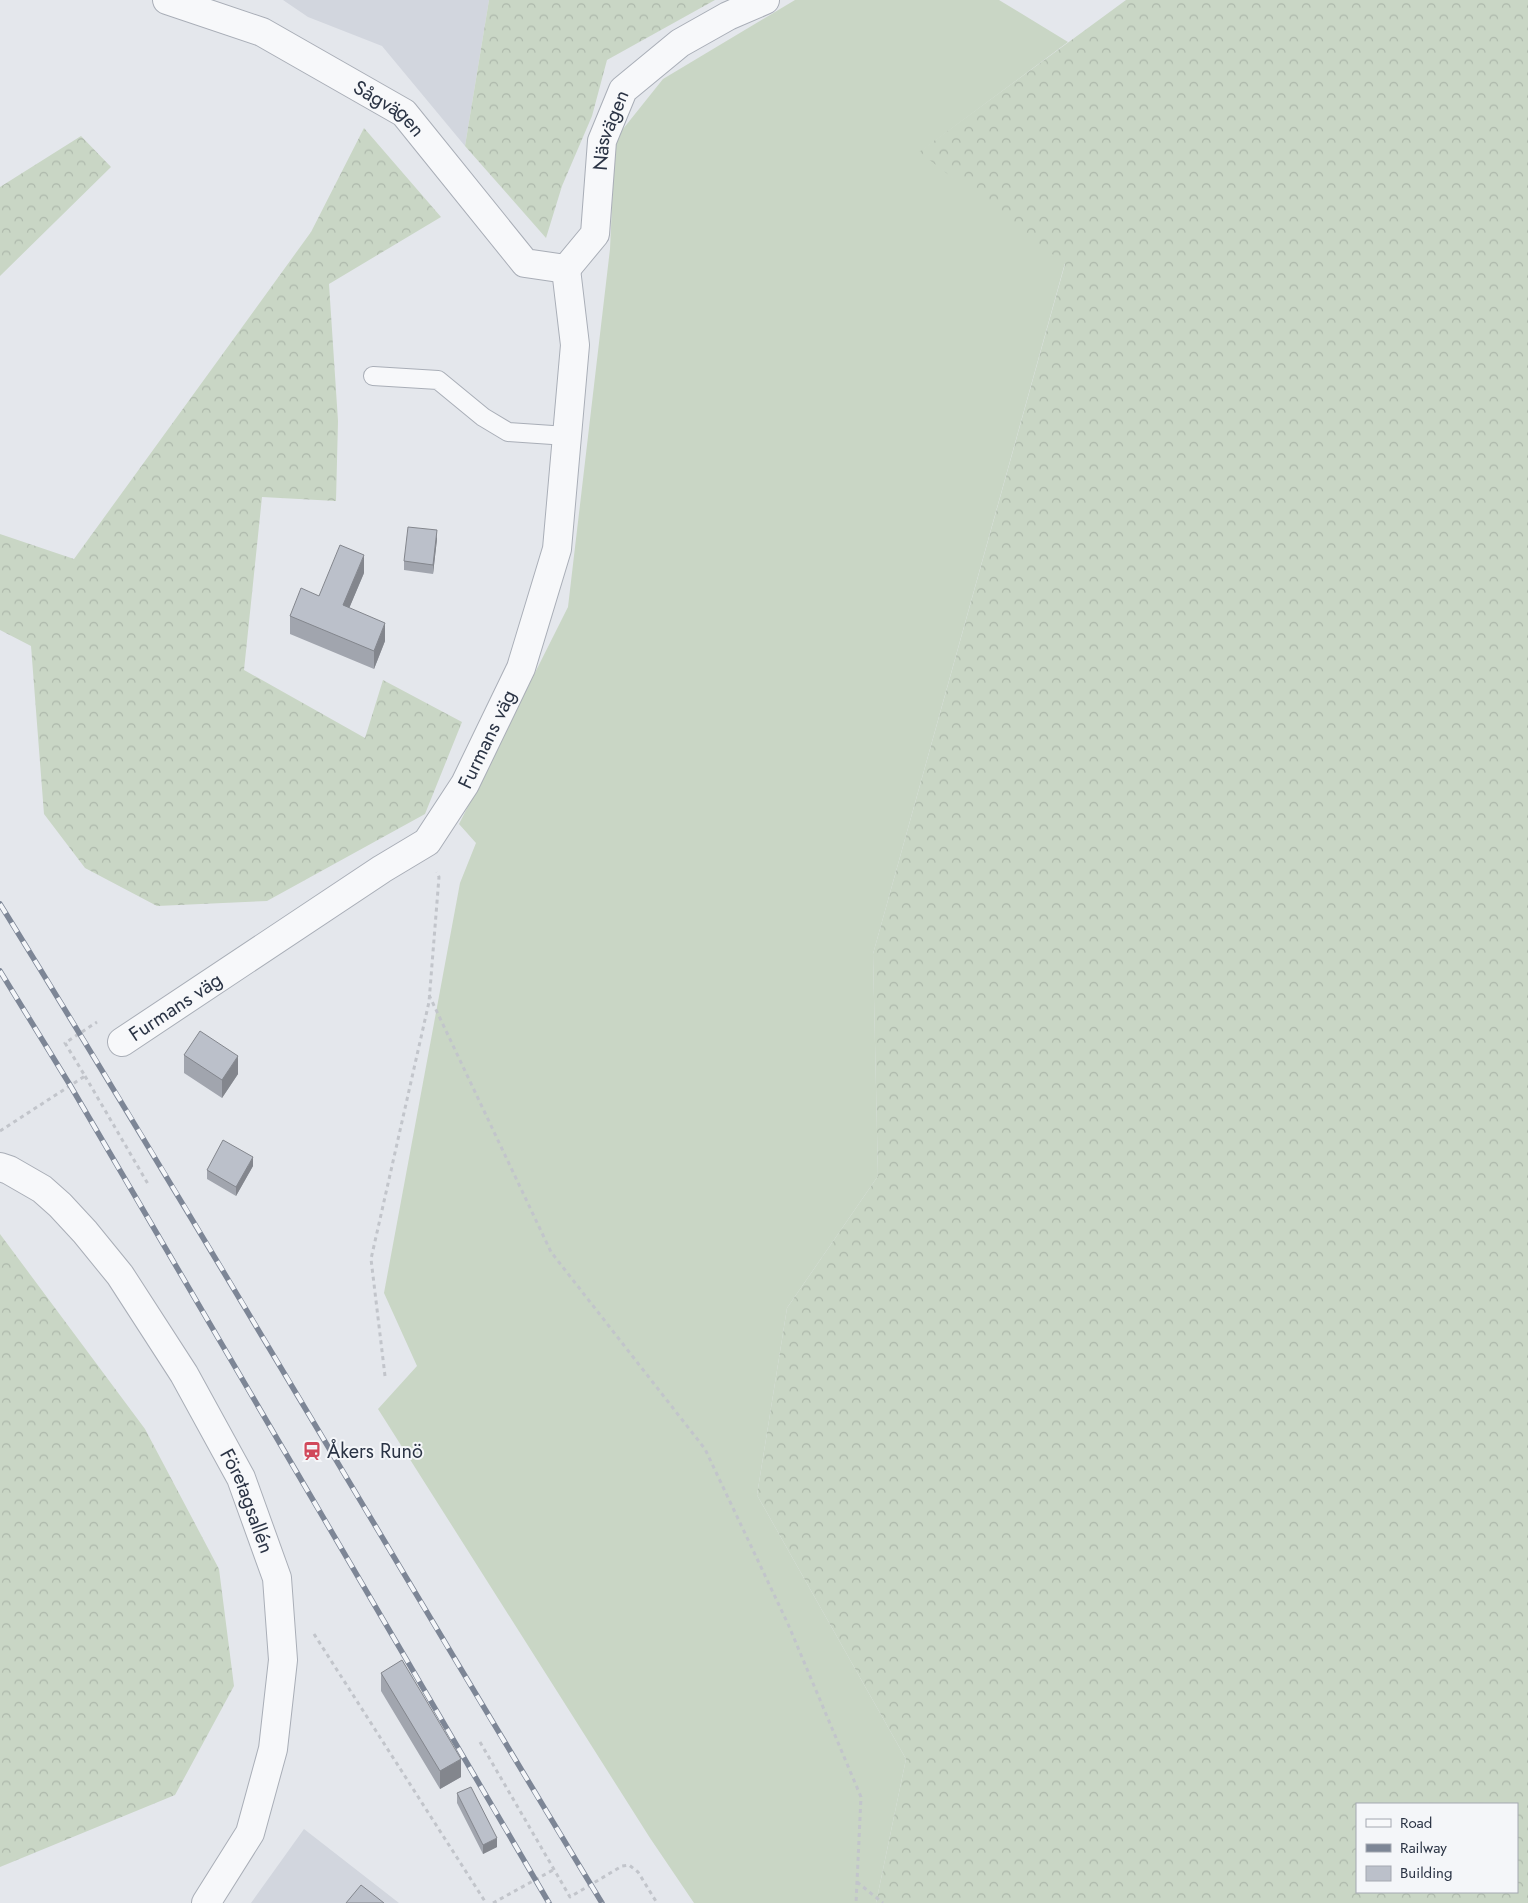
<svg xmlns="http://www.w3.org/2000/svg" width="1528" height="1903" viewBox="0 0 1528 1903" font-family="Jost,sans-serif">
<defs>
<pattern id="forest-crowns" width="20" height="18" patternUnits="userSpaceOnUse" patternTransform="scale(1.25)"><rect width="20" height="18" fill="#c9d6c5"/><path d="M2 6a3 3 0 1 1 6 0M12 15a3 3 0 1 1 6 0" fill="none" stroke="#adb8ab"/></pattern>
</defs>
<rect width="100%" height="100%" fill="#e4e7ec"/>
<path fill="#d2d6de" d="M283,0H489L465,146L382,46L308,17Z
M304,1829L399,1903H251Z"/>
<path fill="#c9d6c5" d="M795,0H999L1068,42L920,152L1065,263L873,954L878,1176L787,1308L757,1495L906,1759L876,1903H694L650,1838L378,1409L417,1366L384,1293L460,883L476,843L459,824L568,607L610,249L615,139L663,79Z"/>
<path fill="url(#forest-crowns)" fill-rule="evenodd" d="M489,0H715L607,60L592,116L562,186L546,238L465,146Z
M1126,0H1528V1903H876L906,1759L757,1495L787,1308L878,1176L873,954L1065,264L919,152ZM1357,1804H1517V1892H1357Z
M364,128L441,217L329,284L338,421L336,501L262,497L244,670L365,738L383,680L462,722L425,814L267,901L157,906L85,868L44,814L31,646L0,630V534L74,559L311,232Z
M81,136L111,167L0,276V187Z
M0,1234L145,1429L219,1569L234,1686L175,1795L0,1867Z"/>
<g fill="none" stroke-linecap="round" stroke-linejoin="round">
<g stroke="#a9aeb7" stroke-width="20">
<path id="service" d="M373,376L438,380L483,417L508,432L567,436"/>
</g>
<g stroke="#a9aeb7" stroke-width="30">
<g id="minor">
<path id="s1" d="M167,0L262,32L404,113L525,263L566,269"/>
<path id="s2" d="M566,269L595,234L602,141L623,90L680,43L728,16L765,0"/>
<path id="s3" d="M122,1042L382,869L427,842L465,784L521,668L557,549L575,345L566,269"/>
<path id="s4" d="M0,1167L9,1170L42,1189L60,1205L85,1232L120,1275L184,1374L241,1478L277,1578L283,1660L273,1749L250,1833L206,1903"/>
</g>
</g>
<path stroke="#c2c5cb" stroke-width="3" stroke-dasharray="4 4" stroke-linecap="butt" d="M429,995L551,1252L705,1449L788,1624L861,1797L856,1903
M85,1076L148,1184
M0,1131L85,1076L65,1043L97,1022
M385,1376L371,1259L429,1002L439,877L437,872
M314,1634L486,1903
M480,1742L570,1897L622,1866L629,1865L638,1872L657,1903
M857,1882L883,1903
M493,1903L553,1870"/>
<use href="#service" stroke="#f7f8fa" stroke-width="18"/>
<use href="#minor" stroke="#f7f8fa" stroke-width="28"/>
<g stroke="#7d8696" stroke-width="5.5">
<path id="rail" d="M0,904C205,1235 400,1571 602,1903
M0,971L70,1085L549,1903"/>
</g>
<use href="#rail" stroke="#f4f6f9" stroke-width="4" stroke-dasharray="11" stroke-linecap="butt"/>
</g>
<path fill="#a1a5ae" d="M437,539L433,574L404,570V561Z
M364,573L349,608L385,641L374,669L290,634V616L319,596Z
M184,1055L238,1074L222,1098L184,1073Z
M253,1166L236,1196L207,1179V1170Z
M381,1673L461,1777L440,1789L381,1691Z
M457,1793L497,1847L483,1854L457,1803Z"/>
<path fill="#83868d" d="M437,530V539L433,574V565Z
M364,555V573L343,623V605Z
M385,623V641L374,669V651Z
M238,1056V1074L222,1098V1080Z
M253,1157V1166L236,1196V1187Z
M461,1759V1777L440,1789V1771Z
M497,1838V1847L483,1854V1845Z"/>
<path fill="#bbc0ca" stroke="#83868d" d="M408,527L437,530L433,565L404,561Z
M340,545L364,555L343,605L385,623L374,651L290,616L301,588L319,596Z
M200,1031L238,1056L222,1080L184,1055Z
M223,1140L253,1157L236,1187L207,1170Z
M402,1660L461,1759L440,1771L381,1673Z
M471,1787L497,1838L483,1845L457,1793Z
M361,1885L384,1903H346Z"/>
<defs>
<g id="station-bare" transform="scale(1.5)"><path d="M-3-6H3Q5-6 5-4V2Q5 4 3 4L4.5 6H3L1.5 4h-3L-3 6H-4.5L-3 4Q-5 4-5 2V-4Q-5-6-3-6ZM-3.5-4v3h7v-3ZM-3.5 1v1.5H-2V1ZM2 1v1.5H3.5V1Z" fill="#d1495b" stroke="#f4f6f9" stroke-width="2.5" paint-order="stroke"/></g>
</defs>
<g fill-rule="evenodd">
<use href="#station-bare" x="312" y="1451"/>
</g>
<g text-anchor="middle" stroke-width="4" stroke-linejoin="round" paint-order="stroke">
<g font-size="20" fill="#2b3445" stroke="#f4f6f9">
<text dy="7" stroke="none"><textPath href="#s1" startOffset="249">Sågvägen</textPath></text>
<text dy="7" stroke="none"><textPath href="#s2" startOffset="151">Näsvägen</textPath></text>
<text dy="7" stroke="none"><textPath href="#s3" startOffset="484">Furmans väg</textPath></text>
<text dy="7" stroke="none"><textPath href="#s3" startOffset="64">Furmans väg</textPath></text>
<text dy="7" stroke="none"><textPath href="#s4" startOffset="424">Företagsallén</textPath></text>
</g>
<g font-size="20" fill="#2b3445" stroke="#f4f6f9" text-anchor="start">
<text x="327" y="1458">Åkers Runö</text>
</g>
</g>
<rect x="1356" y="1803" width="162" height="90" fill="#f4f6f9" stroke="#a4a8b1"/>
<rect x="1366" y="1819" width="25" height="8" fill="#f7f8fa" stroke="#a4a8b1"/>
<text x="1400" y="1828" font-size="15" fill="#2b3445">Road</text>
<rect x="1366" y="1844" width="25" height="8" fill="#7d8696" stroke="#a4a8b1"/>
<text x="1400" y="1853" font-size="15" fill="#2b3445">Railway</text>
<rect x="1366" y="1866" width="25" height="15" fill="#bbc0ca" stroke="#a4a8b1"/>
<text x="1400" y="1878" font-size="15" fill="#2b3445">Building</text>
</svg>
